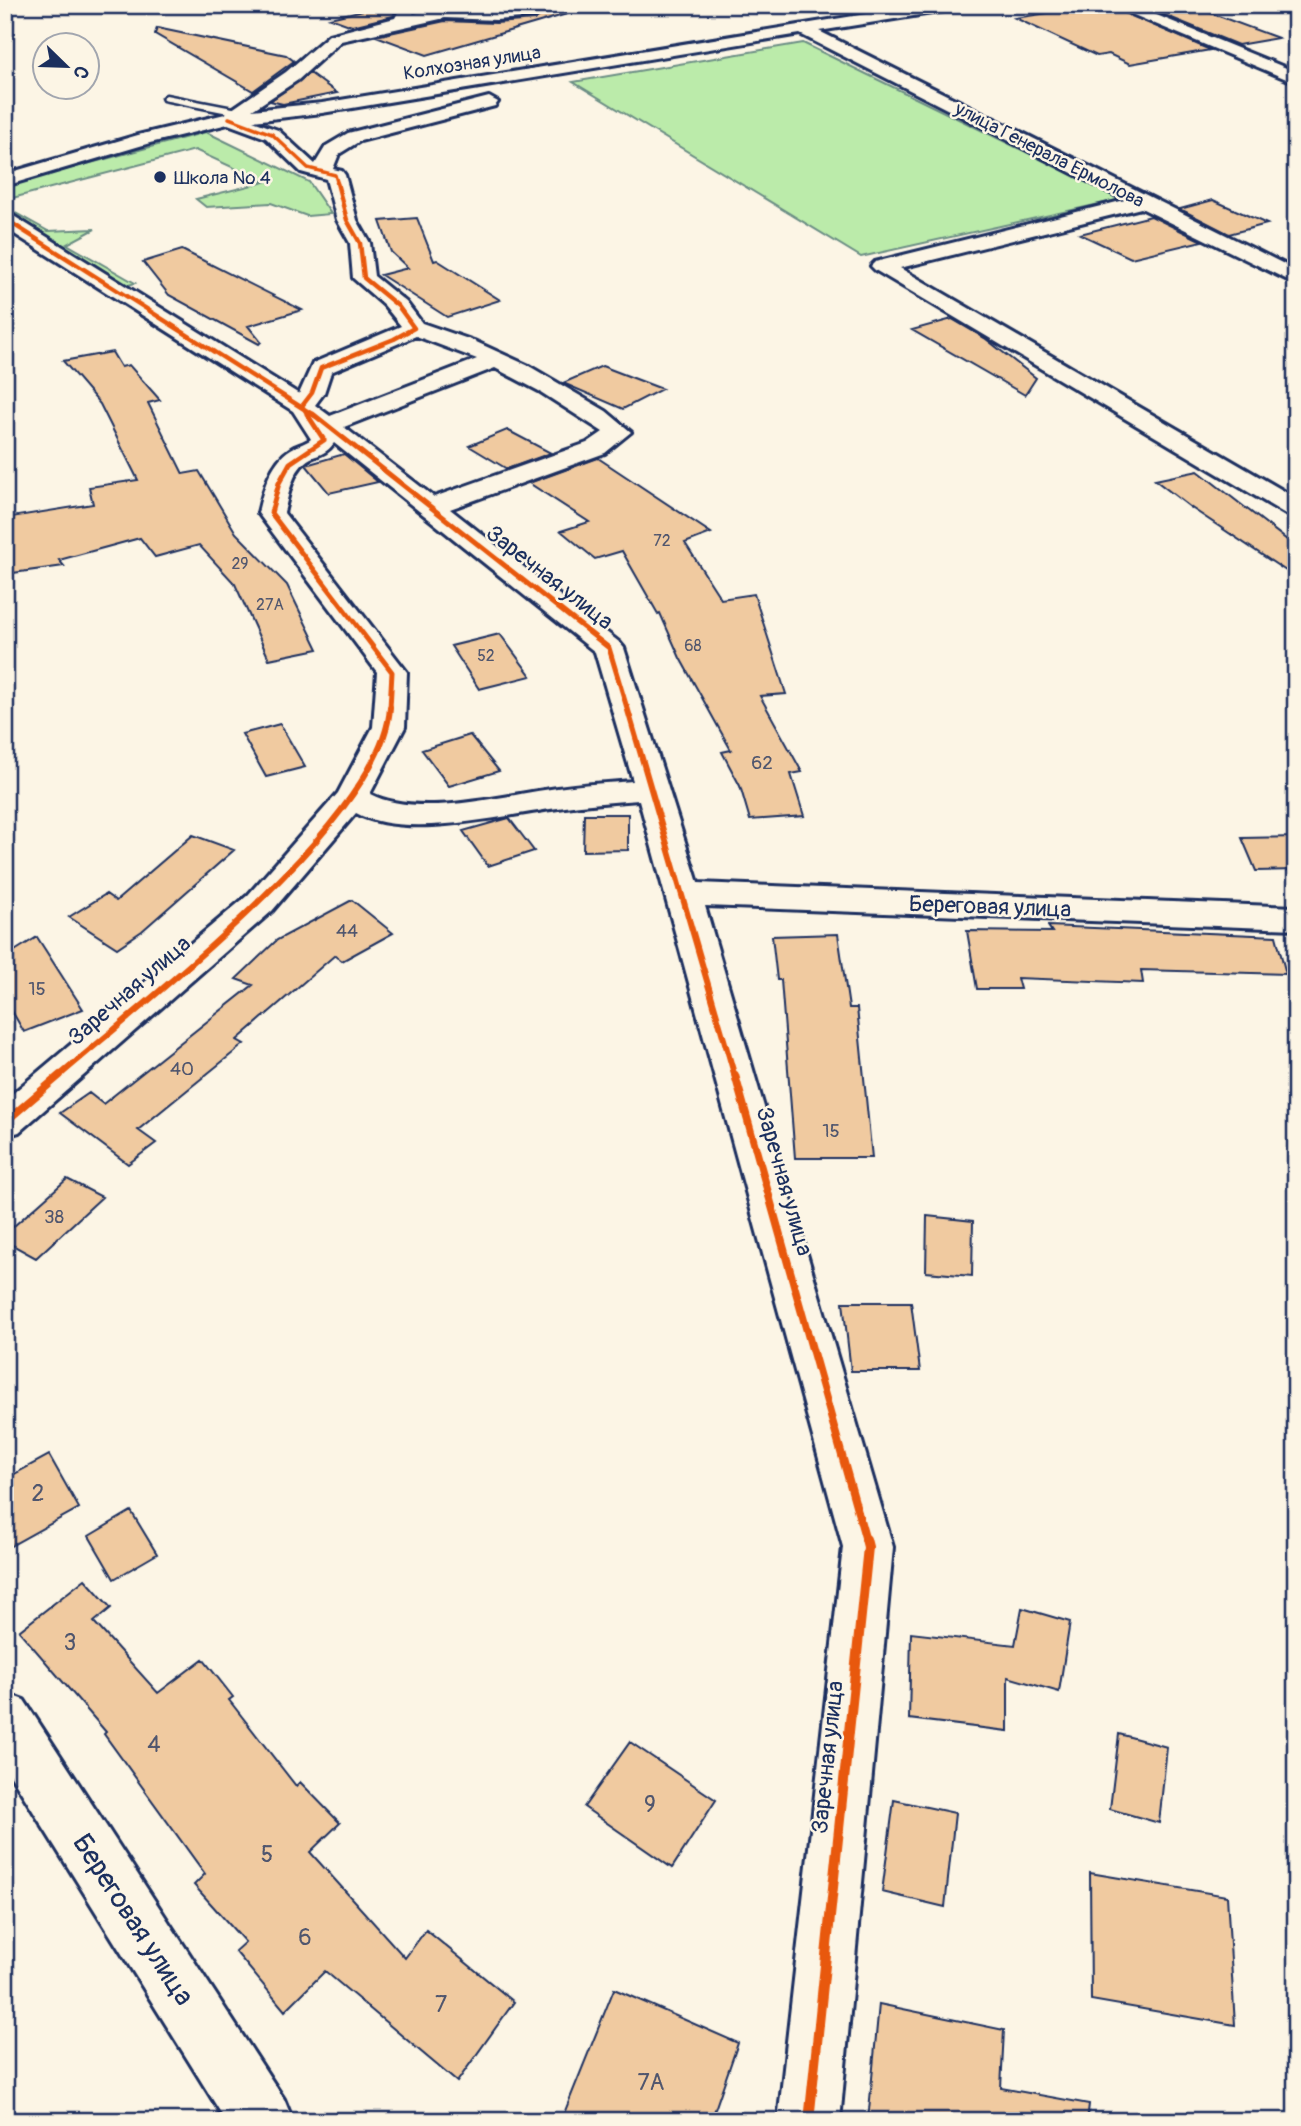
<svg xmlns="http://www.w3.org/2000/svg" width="1301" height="2126" viewBox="0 0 1301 2126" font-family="Pangolin,sans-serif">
<rect width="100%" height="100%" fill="#fcf5e5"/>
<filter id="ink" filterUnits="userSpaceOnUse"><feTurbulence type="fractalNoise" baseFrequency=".0143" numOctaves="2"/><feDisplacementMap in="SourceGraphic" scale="14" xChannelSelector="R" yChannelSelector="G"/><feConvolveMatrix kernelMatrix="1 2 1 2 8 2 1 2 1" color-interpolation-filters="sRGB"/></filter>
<g filter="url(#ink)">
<path fill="#bbebaa" stroke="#6b8d84" stroke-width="2" d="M803,43L1122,199L861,257L573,82Z
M206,132L309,182L331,214L307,216L271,203L206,207L196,199L265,182L195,150L5,200V186Z
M5,207L48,231L95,229L67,244L135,283L123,287L5,214Z"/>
<path fill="#f0caa0" stroke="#1b2f5e" stroke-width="2" d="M384,5H399L393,16L352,26L330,18Z
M536,5H566L567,14L427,55L376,36L445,21L496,23L534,20L544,13Z
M1100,5H1108L1210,50L1130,64L1109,54L1097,56L1015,18Z
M1140,5H1189L1278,38L1238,45Z
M157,28L286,55L294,61L253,91L155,34Z
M310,73L337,93L283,104L270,101Z
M1213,200L1267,224L1229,234L1180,209Z
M1151,216L1202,241L1131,258L1080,234Z
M417,218L434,261L437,260L500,300L447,317L381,275L408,268L391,252L380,221Z
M182,250L302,310L248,326L261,342L259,344L169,295L143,262Z
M952,319L986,339L1036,378L1025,395L912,330Z
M112,352L121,367L129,365L160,400L148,403L183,474L199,471L236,533L287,585L318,649L269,659L235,584L199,545L155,557L140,538L59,560L64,566L5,574V518L93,504L89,487L138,480L100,404L63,361Z
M602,366L662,389L623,409L563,383Z
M507,430L551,453L507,469L469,446Z
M344,454L378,482L329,493L306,465Z
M598,458L711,533L685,543L721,599L754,594L786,694L760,696L802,772L791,774L804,816L750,820L740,786L722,752L731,750L680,658L660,613L658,614L622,551L595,559L561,531L589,522L529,483Z
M1198,471L1296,547V557L1286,571L1190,507L1155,480Z
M500,634L531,676L479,689L451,646Z
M280,724L305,767L266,777L242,734Z
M470,735L499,771L449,786L422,750Z
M584,814H628V850L583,851Z
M509,818L534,851L488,866L463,831Z
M193,835L234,850L142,931L117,948L69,917L106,894L116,901Z
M1296,837V870L1256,871L1242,838Z
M352,900L393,933L342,961L335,955L237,1040L244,1044L138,1130L156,1143L128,1164L60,1113L89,1093L103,1104L253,985L236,979L277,940Z
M1048,926L1276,936L1286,974L1141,970L1143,983L1017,978L1020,989H977L967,931L1052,932Z
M838,934L849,1008H857L872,1158H795L781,980H777L772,936Z
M37,937L83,1009L24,1032L5,999V957Z
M67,1179L102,1197L36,1258L5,1241V1234Z
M927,1216L973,1221L972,1276L926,1272Z
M843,1302H911L920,1371H851Z
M49,1455L79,1508L5,1549V1479Z
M131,1511L157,1554L114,1579L89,1536Z
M85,1579L111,1608L94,1622L158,1693L203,1659L233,1697L229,1700L296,1786L300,1782L340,1823L310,1852L405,1958L426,1930L514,2002L457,2082L325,1971L285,2011L235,1951L245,1942L194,1885L205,1874L104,1734L106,1732L19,1631Z
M1022,1608L1070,1622L1059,1692L1008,1677V1731L909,1719L911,1633L1015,1645Z
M1119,1734L1167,1747L1159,1823L1110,1809Z
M630,1742L716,1800L672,1868L584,1807Z
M894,1800L955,1813L945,1907L882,1892Z
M1090,1873L1227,1896L1235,2025L1091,2000Z
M614,1989L738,2043L711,2121H561Z
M879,2004L1004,2030L1001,2088L1089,2104L1087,2121H868Z"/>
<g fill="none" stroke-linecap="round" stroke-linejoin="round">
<g stroke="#1b2f5e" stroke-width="5">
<path id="lane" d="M166,95L238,109L242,112L238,115L163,100L162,98Z"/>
</g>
<g stroke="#1b2f5e" stroke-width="6">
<path id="street" d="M5,5H21L5,12Z
M402,5H418L413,14L445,8L496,10L534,7L542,12L534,17L496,20L445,18L341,41L298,80L252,110L322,103L921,5H959L951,10L819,31L1296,270V284L1141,208L900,268L1296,498V517L1287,515L875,270L871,266L875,262L1125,200L800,34L322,113L253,121L278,130L315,164L326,146L348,133L489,97L498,102L495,106L360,141L339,154L333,169L342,171L345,175L357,220L370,243L374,276L406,302L422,323L474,341L529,366L606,411L631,432L605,453L450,509L619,642L624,648L698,883L1296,907V929L705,906L893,1547L840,2121H778L843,1547L639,800C612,802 585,804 558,808C503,815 406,840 356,813L272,911L19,1132L5,1136V1100L248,895L338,793L373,727L377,672L258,513C263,491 270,462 291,449C297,445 305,444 311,439L293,411L5,228V213L12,215L299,394L313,363L401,326L384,305L353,278L350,243L337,220L326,179L301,172L266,138L228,124L150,143L5,186V174L138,135L225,114L286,72L329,35L395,18ZM416,336L477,359L330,416L315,405L324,393L331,372ZM495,368L539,391L603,432L587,443L434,497L344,427ZM334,443L595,652L633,781C608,783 583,784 557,788C505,795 417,819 370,794L405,727L407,672L284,513C289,494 292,468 311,458C321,454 327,453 334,443Z
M1110,5H1132L1296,72V83Z
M5,1693L24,1700L284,2099L293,2121H226L5,1766Z"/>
</g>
<use href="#lane" fill="#fcf5e5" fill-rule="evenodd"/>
<use href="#street" fill="#fcf5e5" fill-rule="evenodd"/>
<g stroke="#fcf5e5" stroke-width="5">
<path id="cycleway-far5" d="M229,118L272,134L308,168L335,175L338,185"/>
</g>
<g stroke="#fcf5e5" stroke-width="7">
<path id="cycleway-far4" d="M5,219L315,416
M309,416L302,406L312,393L321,368L394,339L414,328L398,306L364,278L360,243L347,220L337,183"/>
</g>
<g stroke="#fcf5e5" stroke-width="9">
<path id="cycleway-far3" d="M307,414L324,440L290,463L279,483L271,513L392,672L390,708
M313,414L609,648L627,708"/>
</g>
<g stroke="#fcf5e5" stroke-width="10">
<path id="cycleway-far2" d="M627,707L735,1077
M58,1077C143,1003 384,819 390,707"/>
</g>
<g stroke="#fcf5e5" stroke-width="12">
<path id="cycleway-far1" d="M735,1075L866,1541
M5,1122L60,1075"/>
</g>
<g stroke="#fcf5e5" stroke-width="14">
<path id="cycleway" d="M809,2121L868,1547L866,1539"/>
</g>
<use href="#cycleway-far5" stroke="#e8590c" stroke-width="3.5"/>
<use href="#cycleway-far4" stroke="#e8590c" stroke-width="4.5"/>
<use href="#cycleway-far3" stroke="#e8590c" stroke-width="5"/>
<use href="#cycleway-far2" stroke="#e8590c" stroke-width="6"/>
<use href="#cycleway-far1" stroke="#e8590c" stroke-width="8"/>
<use href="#cycleway" stroke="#e8590c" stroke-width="10"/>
</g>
</g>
<circle fill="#1b2f5e" stroke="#fcf5e5" stroke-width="2.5" cx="160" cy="177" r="7"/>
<g text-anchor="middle" stroke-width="5" stroke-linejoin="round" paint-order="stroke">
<g font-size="16" fill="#50566e">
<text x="662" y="546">72</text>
<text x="240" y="569">29</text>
<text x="270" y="610">27А</text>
<text x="693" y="651">68</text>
<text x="486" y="661">52</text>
</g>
<g font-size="19" fill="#1b2f5e" stroke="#fcf5e5">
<text transform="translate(472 62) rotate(-9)" y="7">Колхозная улица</text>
<text transform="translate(1050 154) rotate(27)" y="7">улица Генерала Ермолова</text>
</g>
<g font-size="19" fill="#1b2f5e" stroke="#fcf5e5" text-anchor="start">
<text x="174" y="184">Школа № 4</text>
</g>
<g font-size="19" fill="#50566e">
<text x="762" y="769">62</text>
<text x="347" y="937">44</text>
<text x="37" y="995">15</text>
<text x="182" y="1075">40</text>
<text x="831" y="1137">15</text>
<text x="54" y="1223">38</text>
</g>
<g font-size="23" fill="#1b2f5e" stroke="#fcf5e5">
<text transform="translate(550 577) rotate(38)" y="8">Заречная улица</text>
<text transform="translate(990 906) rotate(2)" y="8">Береговая улица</text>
<text transform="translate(129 990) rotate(-41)" y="8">Заречная улица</text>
<text transform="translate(785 1181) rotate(74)" y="8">Заречная улица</text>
<text transform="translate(827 1757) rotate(-84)" y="8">Заречная улица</text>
</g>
<g font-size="23" fill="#50566e">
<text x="38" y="1501">2</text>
<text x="70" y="1650">3</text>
<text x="154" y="1752">4</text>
<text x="650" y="1812">9</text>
<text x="267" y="1862">5</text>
<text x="305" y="1945">6</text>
<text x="441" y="2012">7</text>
<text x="651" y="2090">7А</text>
</g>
<g font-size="28" fill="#1b2f5e" stroke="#fcf5e5">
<text transform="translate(134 1919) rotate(57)" y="10">Береговая улица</text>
</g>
</g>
<rect width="1301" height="2126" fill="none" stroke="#fcf5e5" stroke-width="28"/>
<rect x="14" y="14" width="1273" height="2098" fill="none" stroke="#1b2f5e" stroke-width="2.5" filter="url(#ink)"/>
<g transform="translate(66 66) rotate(113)"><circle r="33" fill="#fcf5e5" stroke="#a2a6af" stroke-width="2"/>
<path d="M0-5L12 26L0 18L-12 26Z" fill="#1b2f5e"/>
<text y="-10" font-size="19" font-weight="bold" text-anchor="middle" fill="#1b2f5e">С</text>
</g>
</svg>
